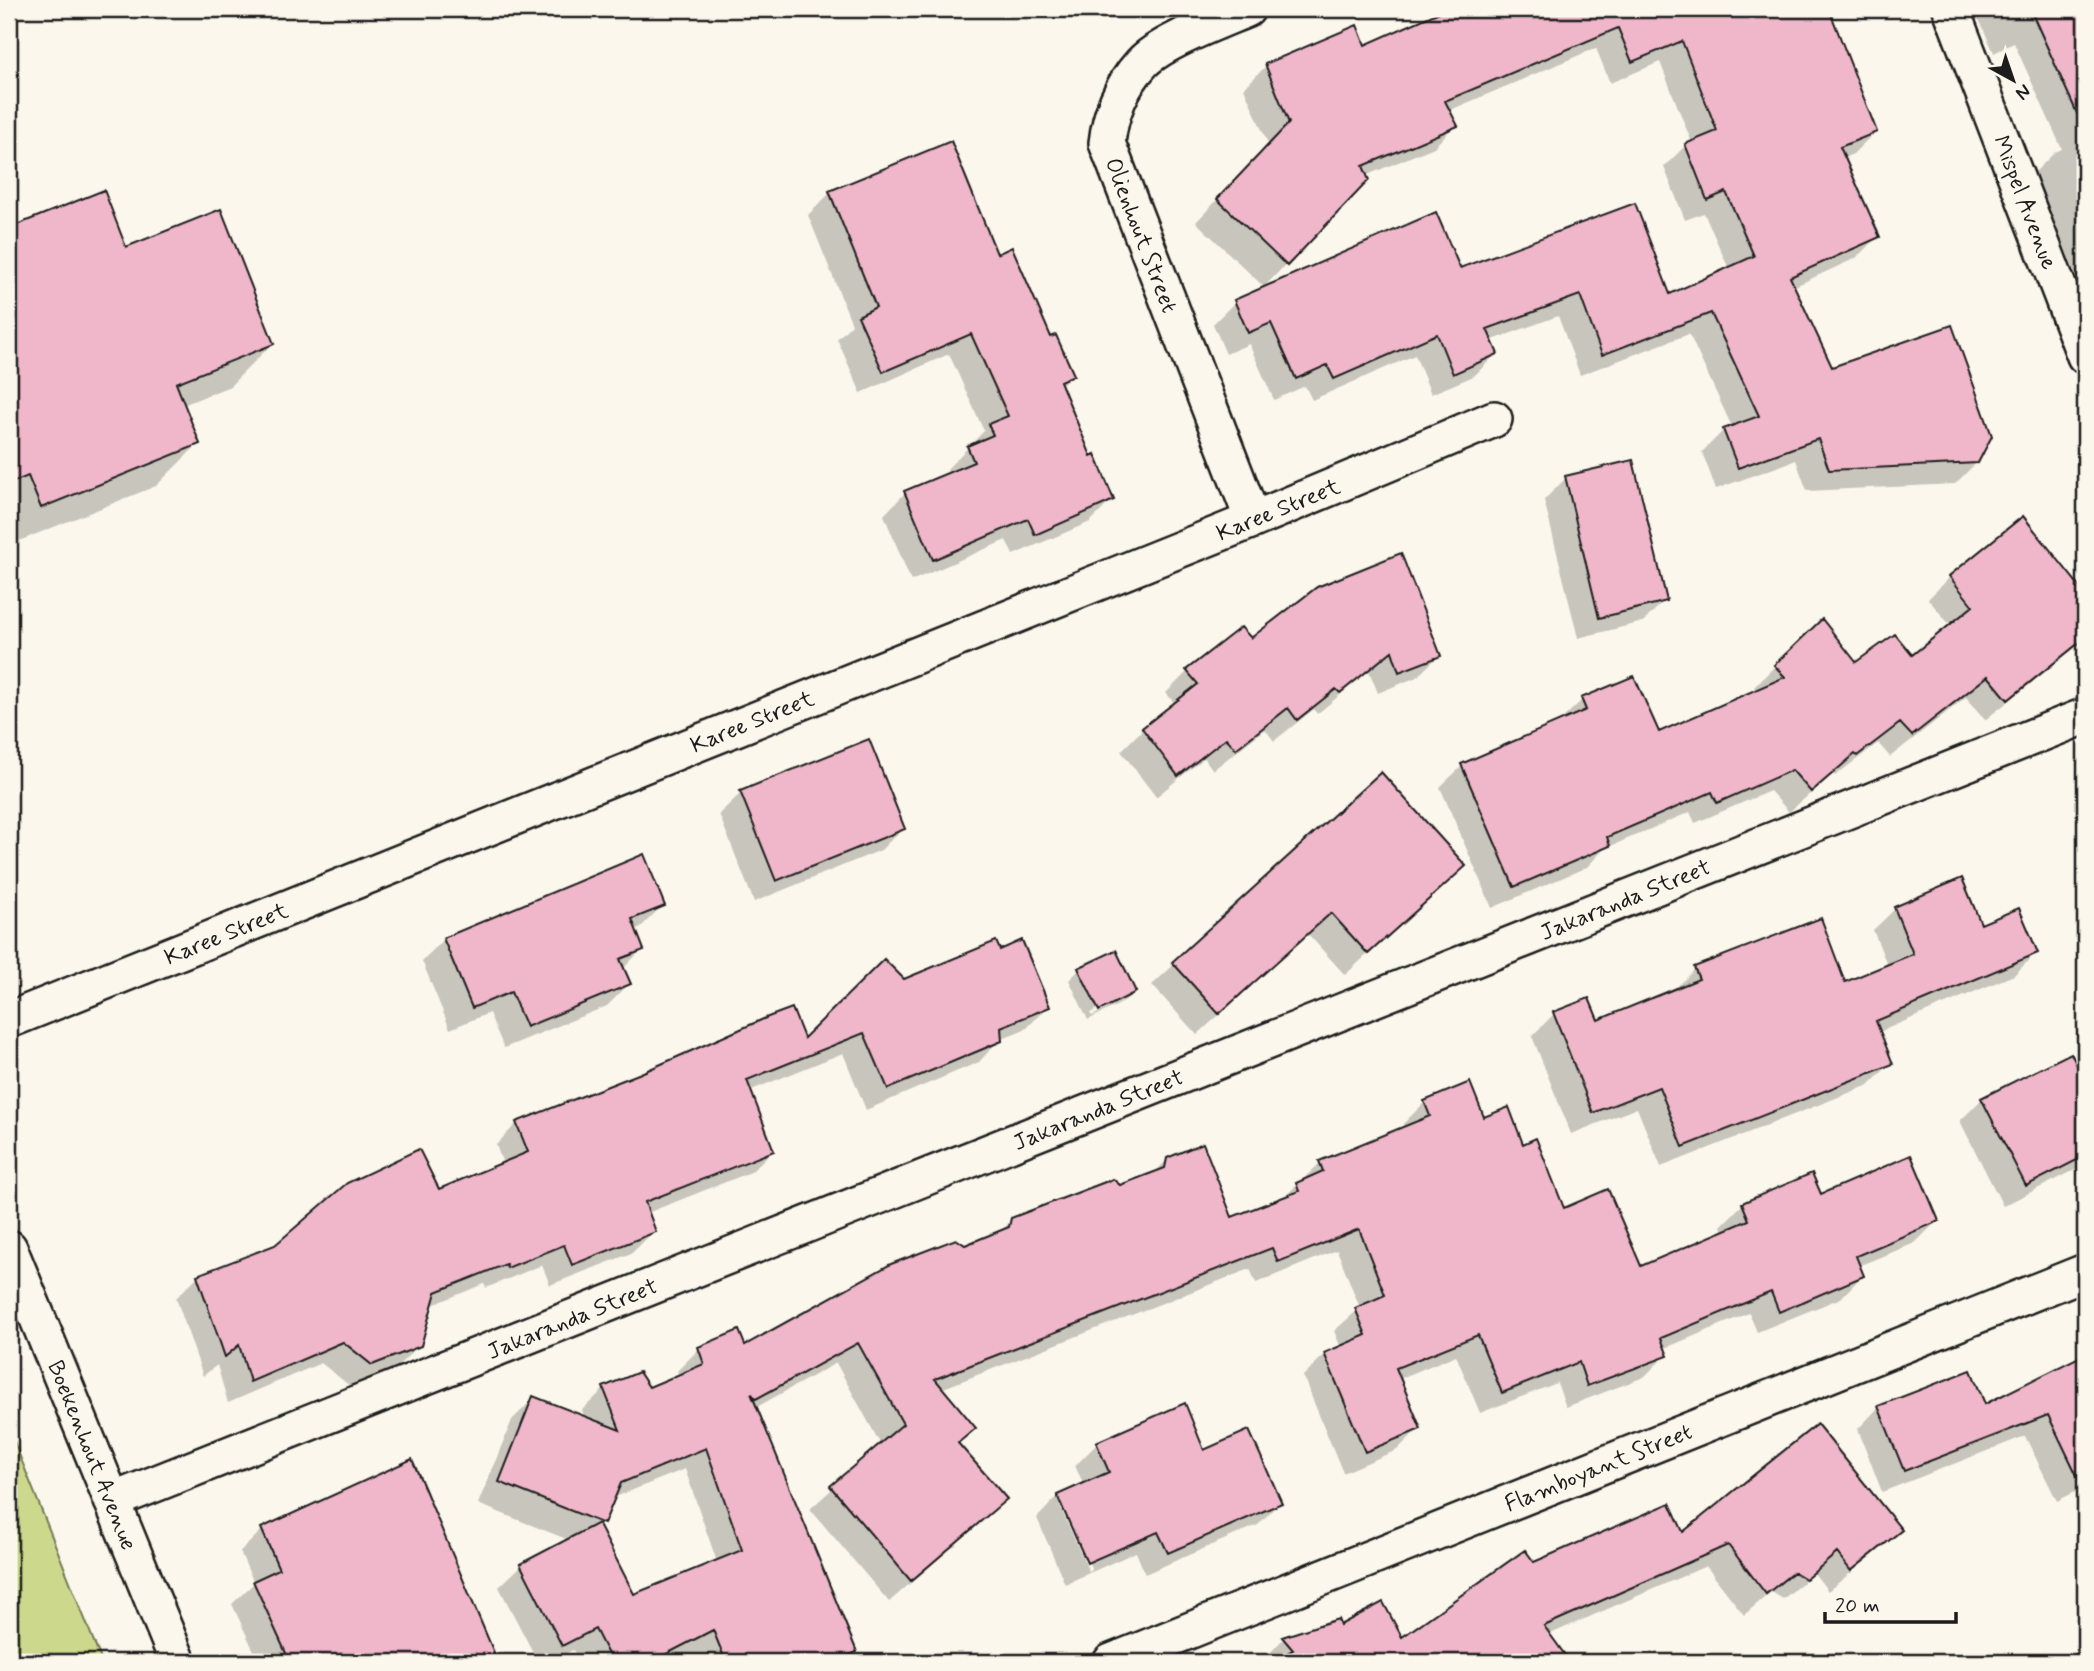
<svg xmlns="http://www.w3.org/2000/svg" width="2094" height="1671" viewBox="0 0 2094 1671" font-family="Mynerve,sans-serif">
<rect width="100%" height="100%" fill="#fbf7ec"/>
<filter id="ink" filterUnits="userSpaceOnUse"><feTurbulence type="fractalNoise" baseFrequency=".0143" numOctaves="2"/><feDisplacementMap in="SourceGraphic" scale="14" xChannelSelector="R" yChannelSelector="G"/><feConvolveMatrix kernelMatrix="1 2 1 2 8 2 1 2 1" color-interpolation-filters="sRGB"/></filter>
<g filter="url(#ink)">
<path fill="#ccd98d" stroke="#747a54" stroke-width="2" d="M9,1429L102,1662H9Z"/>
<path fill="#0003" fill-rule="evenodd" d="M1451,9H1827L1875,132L1853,154L1843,158L1878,236L1856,258L1793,287L1831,369L1977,462L1955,484L1807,491L1796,460L1716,489L1702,452L1724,430L1732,427L1689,334L1580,375L1558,316L1490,341L1496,354L1474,376L1431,394L1415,355L1312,400L1305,386L1274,400L1249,344L1226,354L1213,324L1235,302L1459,271L1669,297L1729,269L1704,213L1685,220L1664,167L1686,145L1692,143L1660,62L1610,83L1596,48L1448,111L1455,125L1434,147L1365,176L1367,180L1264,287L1196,222L1269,146L1244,88L1266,66L1364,47Z
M1986,9H2085V296L2033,174L2055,152L2062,149L2014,43L1994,53L1978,17Z
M950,144L996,256L1071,375L1060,386L1090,458L1112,500L1090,522L1013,555L1006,540L911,581L884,515L905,493L949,475L947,469L984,431L949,354L861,393L837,339L852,324L808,215L830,193Z
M103,193L125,249L272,344L230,386L183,405L198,444L156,486L9,545V230Z
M1566,478L1665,600L1643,622L1578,638L1544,500Z
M2023,519L2085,596V640L1985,720L1966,697L1890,757L1878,743L1835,776L1833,774L1789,812L1770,791L1695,823L1690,812L1604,849L1587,867L1492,908L1440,787L1462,766L1560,721L1582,700L1658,734L1757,691L1754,687L1775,666L1855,664L1912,657L1951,626L1928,599L1950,577Z
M1318,588L1439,655L1417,677L1378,693L1369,671L1317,714L1314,709L1274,741L1265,729L1213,770L1204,758L1156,797L1121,751L1143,729L1175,704L1166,693L1188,671L1251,641Z
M868,741L903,828L881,850L754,902L719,814L741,793Z
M1381,774L1441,887L1345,975L1308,934L1197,1035L1152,985Z
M1961,881L1980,926L2036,953L2014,975L1879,1032L1891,1063L1869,1085L1661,1167L1637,1108L1571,1134L1532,1036L1554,1014L1597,1022L1673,991L1695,969L1844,984L1888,967L1873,930L1895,909Z
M663,905L641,927L634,930L642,949L623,969L629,984L607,1006L504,1048L489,1013L450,1029L422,961L444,939Z
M999,952L1048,1006L1027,1028L1000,1039L979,1062L866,1110L843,1053L749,1091L772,1151L751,1172L647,1213L654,1231L632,1253L550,1285L542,1265L486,1288L484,1284L430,1306L419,1345L397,1367L350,1386L321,1363L228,1403L217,1365L203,1376L176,1298L198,1276L438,1191L503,1164L496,1145L517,1123L804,1041L903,981Z
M1079,970L1134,991L1124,1002L1088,1020L1069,980ZM1124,996V1000L1092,1016L1090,1013Z
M2070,1055L2085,1086V1185L2077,1169L2003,1206L1960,1121L1982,1099Z
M1425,1102L1483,1119L1522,1146L1563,1210L1640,1268L1724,1233L1721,1226L1743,1204L1820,1196L1937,1221L1915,1243L1858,1266L1862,1276L1841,1298L1757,1332L1749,1313L1663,1349L1665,1356L1644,1377L1566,1407L1557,1383L1480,1413L1456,1355L1399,1379L1419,1428L1397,1450L1343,1473L1303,1376L1325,1354L1341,1348L1334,1331L1360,1308L1337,1250L1256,1283L1250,1269L941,1389L957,1444L1004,1499L982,1521L889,1602L810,1509L881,1445L836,1363L755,1408L854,1652L844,1662H580L573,1650L549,1662H538L499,1587L521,1566L569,1540L478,1504L512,1420L534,1398L585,1418L582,1410L604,1389H648L679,1376L677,1371L699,1349L744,1348L999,1233L1012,1220L1153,1174L1168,1159L1231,1219L1282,1199L1320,1163L1404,1128L1403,1124ZM685,1469L717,1562L634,1597L598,1527L602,1523L613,1498Z
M2078,1360L2085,1376V1487L2057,1501L2025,1436L1882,1492L1858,1429L1879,1407H1984Z
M1097,1444L1203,1452L1279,1503L1258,1525L1145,1574L1136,1552L1065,1584L1037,1518L1058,1496L1084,1485L1075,1466ZM1059,1504H1063L1092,1570L1089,1572Z
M411,1462L496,1662H259L232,1604L254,1583L240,1552L262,1530Z
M1900,1529L1878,1551L1828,1591L1814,1573L1783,1599L1771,1592L1744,1615L1706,1566L1548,1635L1568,1662H1248L1269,1654L1283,1639L1337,1621L1339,1627L1401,1640L1533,1564L1682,1535Z"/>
<path fill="#f0b7ca" stroke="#1c1c1c" stroke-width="2" d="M1446,9H1829L1877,132L1840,147L1880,237L1790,277L1832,367L1952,325L1992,436L1978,463L1829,470L1818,439L1738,468L1723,429L1759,416L1711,313L1602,355L1580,295L1487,329L1498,354L1453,374L1437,334L1334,379L1327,365L1296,379L1271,323L1248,333L1234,300L1436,212L1460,268L1635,203L1670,294L1754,256L1726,192L1707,200L1685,144L1717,131L1682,41L1632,62L1618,28L1445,101L1458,126L1363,166L1369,180L1287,266L1217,199L1289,123L1265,64L1357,25L1365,45Z
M2030,9H2085V131Z
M951,141L997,254L1012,247L1051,337L1056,335L1074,375L1060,381L1091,456L1095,454L1114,500L1035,535L1028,519L933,560L904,491L974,462L967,446L993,435L988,424L1008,416L971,334L883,372L858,316L876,307L829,191Z
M104,190L126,247L221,209L274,344L176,383L200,444L41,508L28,476L9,484V228Z
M1633,460L1667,601L1599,618L1565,476Z
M2023,516L2085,593V638L2008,700L1988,676L1912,736L1900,723L1857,756L1855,754L1811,792L1792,770L1717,803L1712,792L1607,837L1610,846L1514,887L1461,764L1586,710L1581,698L1634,676L1659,732L1785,677L1774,665L1822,619L1856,662L1895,634L1912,655L1973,606L1949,576Z
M1401,553L1441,656L1399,672L1392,651L1340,693L1336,689L1297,720L1288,708L1236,749L1226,738L1178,776L1142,728L1198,684L1186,670L1241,627L1251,638L1317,587Z
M869,739L905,829L776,881L740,791Z
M1381,772L1466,866L1368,954L1331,913L1219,1014L1172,962Z
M644,854L665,906L632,919L644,950L620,959L631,984L526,1027L511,992L472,1008L443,938Z
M1962,878L1981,924L2019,908L2038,953L1876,1021L1893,1064L1683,1147L1659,1087L1593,1113L1553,1012L1589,998L1598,1020L1699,979L1694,967L1821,918L1845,982L1913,954L1894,907Z
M1022,940L1050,1007L1001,1027L1002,1041L888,1089L864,1033L747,1080L774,1151L645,1202L656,1232L572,1265L564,1245L507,1268L506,1264L436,1292L421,1346L372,1365L343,1342L250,1382L239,1345L225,1357L197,1275L275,1245L347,1183L419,1149L439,1189L528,1152L516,1122L641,1073L768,1017L792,1008L804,1038L884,959L904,979L996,941L1000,950Z
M1116,950L1136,992L1099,1011L1078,968Z
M2071,1053L2085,1082V1156L2026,1186L1981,1098Z
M1470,1082L1484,1117L1509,1107L1523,1144L1536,1138L1564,1208L1608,1189L1641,1266L1749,1220L1742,1203L1812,1173L1821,1194L1911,1155L1939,1221L1856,1256L1864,1276L1779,1312L1771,1292L1661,1338L1668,1356L1587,1386L1579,1362L1502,1393L1478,1335L1396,1368L1421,1429L1365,1452L1324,1353L1366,1335L1355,1308L1385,1295L1359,1229L1278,1262L1272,1248L935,1379L976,1428L958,1443L1007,1499L911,1581L830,1486L903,1424L858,1343L756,1399L751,1393L857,1652L831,1662H726L713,1630L651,1662H612L595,1629L562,1646L520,1564L598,1523L634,1594L742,1550L706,1448L621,1483L604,1524L499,1482L533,1396L620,1430L603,1387L639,1372L649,1387L704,1364L698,1347L739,1330L745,1345L891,1264L956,1239L965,1245L1009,1227L1011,1218L1113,1179L1120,1185L1165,1168L1167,1158L1203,1143L1232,1217L1299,1191L1296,1183L1323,1171L1319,1161L1430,1116L1424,1101Z
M2085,1354V1492L2048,1415L1904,1471L1878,1406L1971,1370L1985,1404Z
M1185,1403L1204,1450L1249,1430L1282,1503L1168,1553L1158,1532L1087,1563L1057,1495L1109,1472L1096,1442Z
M1817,1424L1902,1530L1851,1571L1837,1553L1806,1579L1794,1572L1766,1594L1728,1545L1544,1626L1570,1662H1270L1293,1650L1282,1637L1338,1619L1340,1625L1383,1602L1402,1637L1525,1550L1534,1562L1670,1503L1683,1532Z
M412,1459L498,1662H290L253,1581L279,1569L261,1528Z"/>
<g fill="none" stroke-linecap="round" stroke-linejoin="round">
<g stroke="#1c1c1c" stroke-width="40">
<path id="street" d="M1247,9C1219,21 1159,43 1141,64C1121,86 1110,115 1107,143L1253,520
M1951,9L2085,356
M9,1020L1253,520L1494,419
M9,1248L178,1662
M112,1501L2085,716
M1111,1662L2085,1272"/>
</g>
<use href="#street" stroke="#fbf7ec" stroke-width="35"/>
</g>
</g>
<g text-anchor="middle" stroke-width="7" stroke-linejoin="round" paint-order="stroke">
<g font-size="23" fill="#1c1c1c" stroke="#fbf7ec">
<text transform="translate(2026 202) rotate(69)" y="8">Mispel Avenue</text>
<text transform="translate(1142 235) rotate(69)" y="8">Olienhout Street</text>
<text transform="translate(1278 509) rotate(-22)" y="8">Karee Street</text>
<text transform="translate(752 721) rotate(-22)" y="8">Karee Street</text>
<text transform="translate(1625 899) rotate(-22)" y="8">Jakaranda Street</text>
<text transform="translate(226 933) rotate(-22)" y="8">Karee Street</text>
<text transform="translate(1098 1109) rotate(-22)" y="8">Jakaranda Street</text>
<text transform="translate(572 1318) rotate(-22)" y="8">Jakaranda Street</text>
<text transform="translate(93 1455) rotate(68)" y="8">Boekenhout Avenue</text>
<text transform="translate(1598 1467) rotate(-22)" y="8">Flamboyant Street</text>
</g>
</g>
<rect width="2094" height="1671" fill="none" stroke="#fbf7ec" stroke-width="35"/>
<rect x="18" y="18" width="2059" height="1636" fill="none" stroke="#1c1c1c" stroke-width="2.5" filter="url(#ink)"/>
<g transform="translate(2013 80) rotate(140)" stroke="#fbf7ec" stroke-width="5" paint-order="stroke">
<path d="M0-5L12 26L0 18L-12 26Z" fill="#1c1c1c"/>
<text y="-10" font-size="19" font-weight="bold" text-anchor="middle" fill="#1c1c1c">N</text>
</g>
<path d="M1825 1612v10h131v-10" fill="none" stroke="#1c1c1c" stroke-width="3.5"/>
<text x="1835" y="1612" font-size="21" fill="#1c1c1c" stroke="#fbf7ec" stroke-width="5" paint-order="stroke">20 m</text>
</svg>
